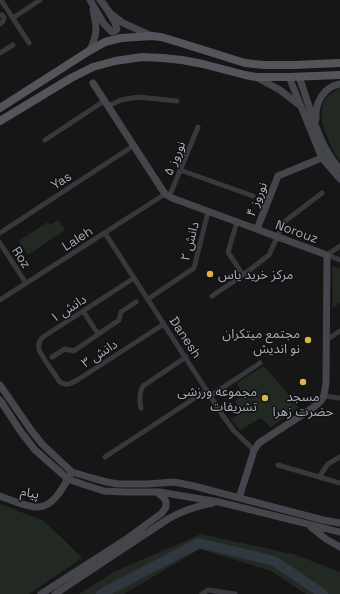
<svg xmlns="http://www.w3.org/2000/svg" width="340" height="594" viewBox="0 0 340 594" font-family="'Space Grotesk','Noto Sans Arabic',sans-serif">
<rect width="100%" height="100%" fill="#161617"/>
<path fill="#222923" d="M340,88V161C334,153 330,145 327,136C321,122 317,106 329,95C332,92 337,90 340,88Z
M58,220L65,230L28,255L19,241L48,222L50,225Z
M332,266L340,268V303L333,308Z
M264,366L299,407L271,427L261,418L240,430L231,420L242,411L236,403V400L243,395L237,383Z
M0,504L42,520L61,537L82,558L29,594H0Z
M201,534L296,555L340,572V594H306L271,571L200,549L124,594H79L114,572Z"/>
<g fill="none" stroke-linecap="round" stroke-linejoin="round">
<path stroke="#30373f" stroke-width="10" d="M101,594L199,543L274,561L323,594"/>
<path stroke="#37383c" stroke-width="5" d="M1,0L29,43
M0,15H2L4,18L3,21L0,24
M13,18L40,0
M0,53L13,45
M108,106L121,100L138,97L177,101
M45,140L104,101
M180,170L253,196
M169,197L198,127
M0,233L133,146
M105,233L223,416L234,431L254,450
M0,243L26,283
M327,255L340,246
M327,255L340,260
M243,275L269,255L284,222L322,193
M134,278L43,337C40,340 38,344 39,349C40,355 55,374 59,381C67,388 74,382 82,377L164,324
M212,296L243,275L228,252L237,222
M148,299L194,268L208,212
M0,300L165,194
M83,311L98,334
M326,340L340,331
M52,357L65,349L74,351L119,320L121,312L136,302
M210,396L260,363
M324,396L340,398
M141,408C139,399 139,393 143,386L186,357
M105,457L207,390
M278,465L340,483
M319,477L328,464L340,457
M202,594L208,590L235,594"/>
<path stroke="#45464c" stroke-width="7" d="M90,0L104,24L112,32L115,31L117,29L115,23L104,4
M100,0L110,13L123,23L152,36
M89,51C98,35 97,27 93,10
M256,77L280,90L298,104
M289,77L322,158L340,179
M299,77C311,108 317,144 340,169
M93,83L165,194L172,198L327,255L326,383C324,398 324,400 311,409L259,443L254,450L252,457L239,498
M316,119C315,103 323,87 340,84
M257,229L278,176L329,155
M0,385L31,430L42,444L72,472L92,478L107,482L118,484H147L174,482L194,486L323,520L340,523
M0,400L21,432L35,450L68,479L85,485L104,491L125,492H159L219,502L340,532
M0,496C40,511 48,516 70,475
M311,527L326,539L340,547
M41,594L125,540L162,513L166,507V502L164,498L158,493
M55,594L168,519C182,511 197,506 213,503"/>
<path stroke="#54555a" stroke-width="8" d="M0,108L89,51L105,42L121,38L152,36L161,37L178,42L245,63L264,65H295L340,63
M0,121L71,78L93,67L115,61L142,57L163,58L182,60L203,64L245,75L256,77H289L340,75"/>
</g>
<g fill="#dcb549" stroke="#111112" stroke-width="1.5">
<circle cx="210" cy="274" r="4"/>
<circle cx="308" cy="340" r="4"/>
<circle cx="303" cy="382" r="4"/>
<circle cx="265" cy="398" r="4"/>
</g>
<g text-anchor="middle" stroke-width="3" stroke-linejoin="round" paint-order="stroke">
<g font-size="13" fill="#a9acb6" stroke="#111112">
<text transform="translate(174 158) rotate(-67)" y="5">نوروز ۵</text>
<text transform="translate(61 180) rotate(-33)" y="5">Yas</text>
<text transform="translate(256 199) rotate(-68)" y="5">نوروز ۴</text>
<text transform="translate(297 231) rotate(20)" y="5">Norouz</text>
<text transform="translate(77 238) rotate(-33)" y="5">Laleh</text>
<text transform="translate(189 241) rotate(-75)" y="5">دانش ۲</text>
<text transform="translate(22 257) rotate(57)" y="5">Roz</text>
<text transform="translate(68 308) rotate(-33)" y="5">دانش ۱</text>
<text transform="translate(186 337) rotate(57)" y="5">Danesh</text>
<text transform="translate(99 353) rotate(-33)" y="5">دانش ۳</text>
<text transform="translate(30 492) rotate(10)" y="5">پیام</text>
</g>
<g font-size="13" fill="#a9acb6" stroke="#111112" text-anchor="end">
<text x="218" y="279" text-anchor="start">مرکز خرید یاس</text>
<text x="300" y="338">مجتمع میتکران<tspan x="300" dy="15">نو اندیش</tspan></text>
<text x="257" y="396">مجموعه ورزشی<tspan x="257" dy="15">تشریفات</tspan></text>
<text x="303" y="401" text-anchor="middle">مسجد<tspan x="303" dy="15">حضرت زهرا</tspan></text>
</g>
</g>
</svg>
